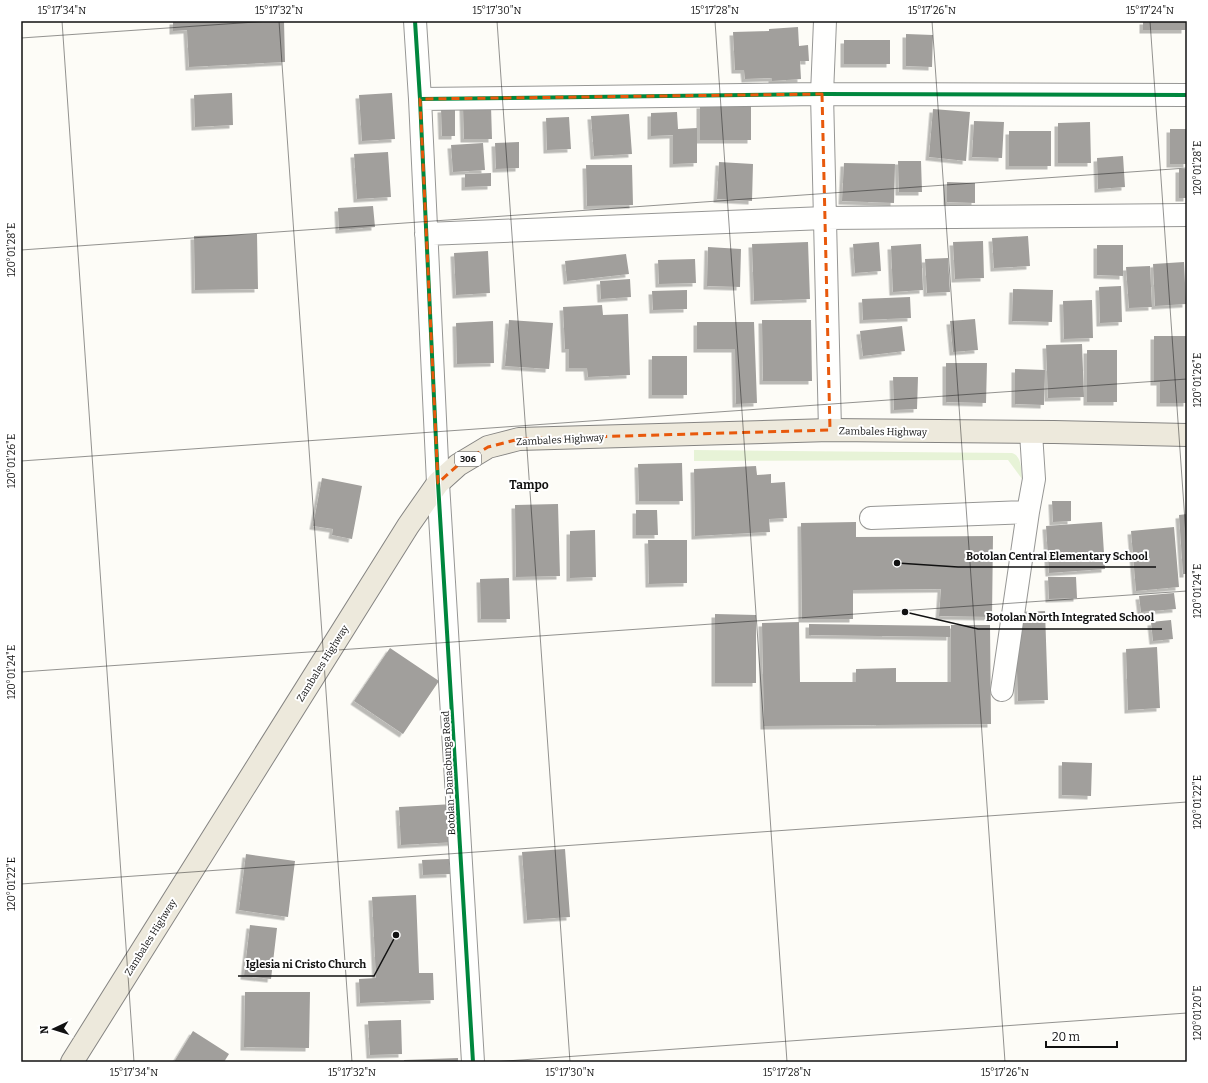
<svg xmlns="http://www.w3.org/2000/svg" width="1208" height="1083" viewBox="0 0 1208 1083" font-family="Bitter,serif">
<defs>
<filter id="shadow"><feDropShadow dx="-3.5" dy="3.5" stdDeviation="0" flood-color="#0004"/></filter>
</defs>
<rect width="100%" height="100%" fill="#fdfcf7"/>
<path fill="#e7f3d7" d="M694,450L1012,453C1022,456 1021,470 1022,479L1008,460L694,461Z"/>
<path fill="#a19f9c" filter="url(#shadow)" d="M173,21H284L285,62L189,67L187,30L173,31Z
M1143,21H1185V30H1143Z
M798,27L799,46L808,45L809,61H800L801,79L772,81V78L745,79L744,70H735L733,32L769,31V29Z
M906,34L933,35L932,67L906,66Z
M844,40H890V64H844Z
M232,93L233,125L195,127L194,95Z
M392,93L395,139L362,141L359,95Z
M700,105H751V140H700Z
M463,106H491L492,139H464Z
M455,108V136H442L441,109Z
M933,109L970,112L966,161L929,157Z
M677,112L678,129L697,128V163L673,164V135L651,136V113Z
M629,114L632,154L594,156L591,116Z
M569,117L571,149L547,150L546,118Z
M974,121L1004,122L1002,158L972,157Z
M1090,122L1091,163H1058V123Z
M1170,129H1187V164H1170Z
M1009,131H1051V166H1009Z
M519,142V168L496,169L495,143Z
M483,143L485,170L453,172L451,145Z
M388,152L391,197L357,199L354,154Z
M1123,156L1125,187L1098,189L1097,158Z
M898,161H921L922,192H899Z
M719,162L753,164L752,201L717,199Z
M844,163L895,164L894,203L842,201Z
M586,165H632L633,205L587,206Z
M1179,169H1187V198H1179Z
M491,173V186L465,187V174Z
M947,182L975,183V203L947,202Z
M373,206L375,227L339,230L338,208Z
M257,234L258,289L195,290L194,236Z
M1028,236L1030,266L994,268L992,238Z
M983,241L984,278L955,279L953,242Z
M808,242L810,299L754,301L752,244Z
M879,242L881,271L855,273L853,244Z
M921,244L923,290L893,292L891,246Z
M1097,245H1123V276L1097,275Z
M708,247L741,249L740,287L707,286Z
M488,251L490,293L456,295L454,253Z
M626,254L629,274L567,281L565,261Z
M948,258L950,292L927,293L925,259Z
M695,259L696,283L659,284L658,260Z
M1184,262L1186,304L1155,306L1153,264Z
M1150,266L1152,307L1129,308L1126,267Z
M630,279L631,297L601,299L600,281Z
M1121,286L1122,322L1100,323L1099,287Z
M1013,289L1053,290L1052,322L1012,321Z
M687,290V309L653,310L652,291Z
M910,297L911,318L863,320L862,299Z
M1092,300L1093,338L1064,339L1063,301Z
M602,305L603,315L628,314L630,375L588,377L587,368H569V349H565L563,307Z
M975,319L978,350L953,352L950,321Z
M509,320L553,323L549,369L505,366Z
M762,320H811L812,381H763Z
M493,321L494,363L457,364L456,323Z
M697,322H754L757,403L736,404L735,349H697Z
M902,326L905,351L863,356L860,331Z
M1154,336H1187V403H1160V382H1154Z
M1082,344L1084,397L1048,398L1046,345Z
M1087,350H1117V402H1087Z
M652,356H687V395H652Z
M946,363H987L986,403L946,402Z
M1015,369L1045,370L1044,405L1015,404Z
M893,377H918L917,409L894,410Z
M682,463L683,501H639L638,464Z
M756,466L757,475L771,474V483L785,482L787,518L769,519L770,532L695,536L694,469Z
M322,478L362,486L352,539L332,535L333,529L313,526Z
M1052,501H1071V521L1053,522Z
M558,504L560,576L516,577L515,505Z
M636,510H657L658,535H636Z
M1187,514V574H1183L1179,515Z
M856,522V537L993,536L992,617L939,616L941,589L853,590V619H802L801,523Z
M1102,522L1105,569L1049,573L1046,526Z
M1174,527L1179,587L1136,591L1131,531Z
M595,530L596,577L570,578V531Z
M648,540H687V583L649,584Z
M1048,577H1076L1077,598L1049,599Z
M509,578L510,619H481L480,579Z
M1174,593L1176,609L1141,612L1139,596Z
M1045,611L1048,700L1018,701L1015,612Z
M715,614L756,615V683H715Z
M1171,620L1173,639L1153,641L1151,622Z
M799,622L800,682H856V669L896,668V682H951V625H990L991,724L764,726L762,623Z
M809,624L950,626V637L809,635Z
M1157,647L1160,708L1128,710L1126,649Z
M390,648L439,681L403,734L354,701Z
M1062,762L1092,763L1091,796L1062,795Z
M454,804L456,842L401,845L399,807Z
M565,849L570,917L527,920L522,852Z
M246,854L295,861L288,917L239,910Z
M449,859L450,874L423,875L422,860Z
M416,895L419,973H433L434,1000L360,1003L359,979L376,978L372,897Z
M250,925L277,928L271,979L244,976Z
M245,992H310L309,1048L244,1047Z
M401,1020L402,1054L370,1055L368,1021Z
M193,1031L229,1054L224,1062H174Z
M458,1058V1062H404V1060Z"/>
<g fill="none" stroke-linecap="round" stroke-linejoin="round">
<g stroke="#979795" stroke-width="24">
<path id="minor" d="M415,21L420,99L438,483L473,1062
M825,21L822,94L830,430
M420,99L822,94L1187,95
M426,234L825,218L1187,215
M871,518L1028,512L1034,479L1031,433
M1002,690L1028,512"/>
</g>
<g stroke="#858482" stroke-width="24">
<path id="major" d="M72,1062L408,526L438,483L458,465L488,447L519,439L830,430L1054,432L1187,435"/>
</g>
<use href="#minor" stroke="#fffffe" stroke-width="22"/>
<use href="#major" stroke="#ede9dc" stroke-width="22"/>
<g stroke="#fff" stroke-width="6">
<path id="cycleway" d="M415,21L420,99L438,483L473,1062
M420,99L822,94L1187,95"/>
</g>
<use href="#cycleway" stroke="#00873e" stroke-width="4"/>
</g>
<path fill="none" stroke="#e8590c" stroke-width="3" stroke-dasharray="8 5" stroke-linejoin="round" d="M822,94L830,430L519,439L488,447L458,465L438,483L420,99Z"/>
<path fill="none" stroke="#111" stroke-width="1" stroke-opacity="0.45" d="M62,21L134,1062M279,21L352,1062M497,21L570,1062M715,21L787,1062M932,21L1005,1062M1150,21L1187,550M21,38L270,21M21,250L1187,168M21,461L1187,379M21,672L1187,591M21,884L1187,802M492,1062L1187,1013"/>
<g text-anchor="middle" stroke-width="4" stroke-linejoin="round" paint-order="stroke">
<rect fill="#fff" stroke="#585858" stroke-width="1" x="455" y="452" width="26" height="14" rx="3"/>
<g font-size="9" font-weight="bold" fill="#111">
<text x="468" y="462">306</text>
</g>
<g font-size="10" fill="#111" stroke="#fff">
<text transform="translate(883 431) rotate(1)" y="4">Zambales Highway</text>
<text transform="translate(560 439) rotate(-3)" y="4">Zambales Highway</text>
<text transform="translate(322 663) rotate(-58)" y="4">Zambales Highway</text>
<text transform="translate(448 773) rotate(-93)" y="4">Botolan-Danacbunga Road</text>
<text transform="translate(150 937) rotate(-58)" y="4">Zambales Highway</text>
</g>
<g font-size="12" font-weight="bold" fill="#111" stroke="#fff">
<text x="529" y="489">Tampo</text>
</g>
</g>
<path fill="none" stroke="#111" stroke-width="1.5" d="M897 563L958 567H1156M905 612L978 629H1162M396 935L374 976H238"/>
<g fill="#111" stroke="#fff" stroke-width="1.5">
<circle cx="897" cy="563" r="4"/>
<circle cx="905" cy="612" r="4"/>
<circle cx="396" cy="935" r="4"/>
</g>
<g font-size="11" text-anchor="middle" font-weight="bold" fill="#111" stroke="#fff" stroke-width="4" stroke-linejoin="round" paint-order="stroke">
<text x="1057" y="560">Botolan Central Elementary School</text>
<text x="1070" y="621">Botolan North Integrated School</text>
<text x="306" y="968">Iglesia ni Cristo Church</text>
</g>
<rect width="1208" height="1083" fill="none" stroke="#ffffff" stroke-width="44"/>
<g transform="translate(54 1029) rotate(266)" stroke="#ffffff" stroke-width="3" paint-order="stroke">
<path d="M0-3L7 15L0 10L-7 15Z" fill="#111111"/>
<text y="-6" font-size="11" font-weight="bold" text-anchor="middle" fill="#111111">N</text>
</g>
<path d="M1046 1041v6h71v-6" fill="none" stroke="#111111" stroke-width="2"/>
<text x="1052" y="1041" font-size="12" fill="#111111" stroke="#ffffff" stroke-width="3" paint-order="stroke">20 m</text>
<rect x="22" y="22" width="1164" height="1039" fill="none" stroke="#111" stroke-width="1.5"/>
<g font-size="10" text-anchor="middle" fill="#111">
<text x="62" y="14">15°17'34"N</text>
<text x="279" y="14">15°17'32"N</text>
<text x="497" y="14">15°17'30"N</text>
<text x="715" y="14">15°17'28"N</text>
<text x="932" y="14">15°17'26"N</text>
<text x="1150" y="14">15°17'24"N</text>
<text transform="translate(1197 168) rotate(-90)" y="4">120°01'28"E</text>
<text transform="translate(11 250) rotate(-90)" y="4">120°01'28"E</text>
<text transform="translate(1197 380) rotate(-90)" y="4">120°01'26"E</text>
<text transform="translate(11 461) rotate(-90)" y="4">120°01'26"E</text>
<text transform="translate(1197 591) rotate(-90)" y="4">120°01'24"E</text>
<text transform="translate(11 672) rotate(-90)" y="4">120°01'24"E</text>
<text transform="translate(1197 802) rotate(-90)" y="4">120°01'22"E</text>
<text transform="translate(11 884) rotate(-90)" y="4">120°01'22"E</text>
<text transform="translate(1197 1013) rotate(-90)" y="4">120°01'20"E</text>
<text x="134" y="1076">15°17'34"N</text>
<text x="352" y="1076">15°17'32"N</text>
<text x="570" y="1076">15°17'30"N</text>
<text x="787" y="1076">15°17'28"N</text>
<text x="1005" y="1076">15°17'26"N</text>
</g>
</svg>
